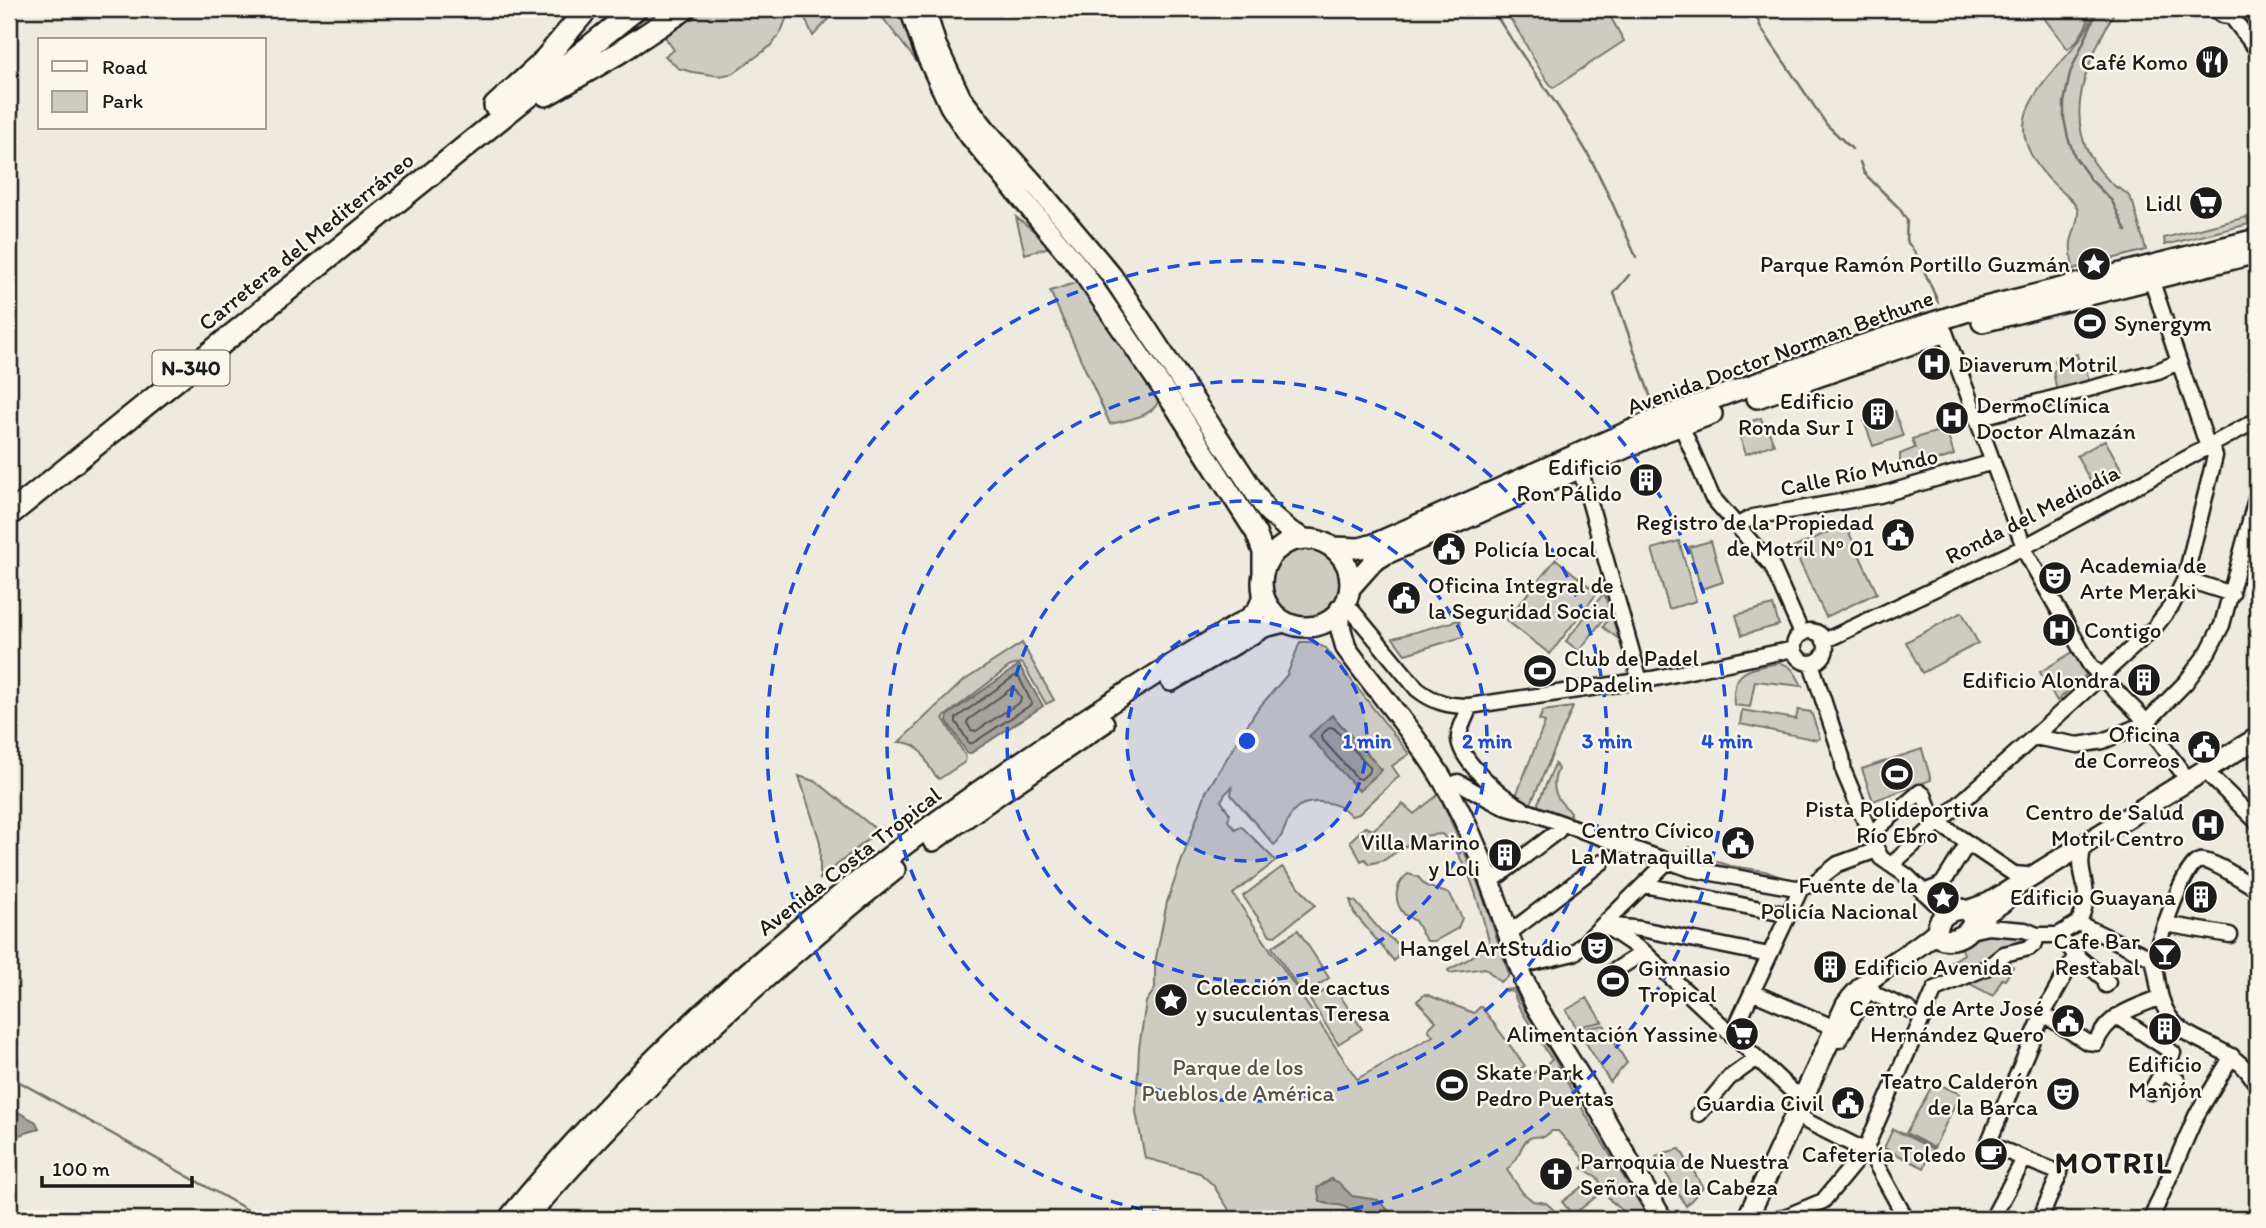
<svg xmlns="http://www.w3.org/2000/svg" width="2266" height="1228" viewBox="0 0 2266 1228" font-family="Itim,sans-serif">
<rect width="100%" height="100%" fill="#eeeadf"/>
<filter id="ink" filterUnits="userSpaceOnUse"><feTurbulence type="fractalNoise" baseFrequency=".0143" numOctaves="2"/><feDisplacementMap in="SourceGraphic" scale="14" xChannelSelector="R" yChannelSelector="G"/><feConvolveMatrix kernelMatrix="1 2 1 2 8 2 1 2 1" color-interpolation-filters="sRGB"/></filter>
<g filter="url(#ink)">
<path fill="#ceccc2" stroke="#75746f" stroke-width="2" d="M699,9H790L781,32L772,45L734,73L720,76L692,72L678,68L665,56L674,50L663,34Z
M801,9H838L813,36Z
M876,9H902L920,66Z
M1503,9H1606L1624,41L1553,88C1531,61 1524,34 1503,9Z
M2037,9H2092C2088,23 2080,40 2068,49Z
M2095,9H2116C2083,69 2053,134 2117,188L2118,187L2128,195L2133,203L2146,250L2073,269C2072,261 2070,251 2071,242C2073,233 2079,220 2078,211C2076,201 2064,194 2057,187C2037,169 2016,140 2027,111C2043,72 2083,50 2095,9Z
M1016,217L1053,246L1025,254Z
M2247,217L2249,224L2165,245L2164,238Z
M1081,281L1160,397C1156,417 1126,420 1110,424L1050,291Z
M2077,354L2079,363L2084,362L2090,384L2057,392L2053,371L2058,369L2055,360Z
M1895,411L1903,436L1873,446L1864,421Z
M1761,418L1764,427H1767L1774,444L1746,454L1739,435L1748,431L1746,423Z
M1946,429L1954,455L1921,466L1900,465V454L1915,448L1912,439Z
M2105,440L2123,472L2094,488L2077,456Z
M1845,524L1877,593L1826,617L1793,548Z
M1679,541L1696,601L1669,609L1652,549Z
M1711,541L1723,582L1701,589L1689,547Z
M1268 582a37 37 0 1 1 74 0a37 37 0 1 1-74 0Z
M1556,559L1597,593L1550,654L1506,620Z
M1604,593L1619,639L1603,627L1607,621L1606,616L1579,651L1566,641Z
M1773,605L1779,625L1742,635L1736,615Z
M1962,612L1978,643L1922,673L1906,642Z
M1459,620L1463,637L1405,654L1393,638Z
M1300,642H1312L1326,648L1409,754L1392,766L1399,776L1359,814L1351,816C1343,806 1333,803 1320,802C1282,800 1291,832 1274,845L1231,795L1232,787L1225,794L1221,801L1230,814L1228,821L1235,829L1241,826L1276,861L1233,894L1357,1079L1433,1036L1428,1029L1436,1021L1417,1001L1425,994L1474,1013L1481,1006L1525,1066L1518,1070L1524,1079L1552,1060L1519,1007L1513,992L1503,990L1514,989C1525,1015 1542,1035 1555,1060C1583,1114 1618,1166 1649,1219H1627L1623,1211L1610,1200L1597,1177L1582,1168L1585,1163L1582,1157L1558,1131H1552L1544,1137C1528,1134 1523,1142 1518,1156C1516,1161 1510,1166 1507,1170L1523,1193L1533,1201L1546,1203L1564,1219H1235L1213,1185L1200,1173L1145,1158L1136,1112L1139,1048L1146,1002L1155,989V963L1167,902L1206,792L1256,711L1287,675Z
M1022,643L1054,700L1046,704L1023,664L1019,663L1009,667L943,718L966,757L965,762L939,779C922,765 928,743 899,742L962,682Z
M2073,652L2086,675L2057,701L2040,672Z
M1778,663C1792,664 1796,674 1802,686L1755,681L1750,707L1734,705C1731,669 1748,670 1778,663Z
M1573,707L1532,801L1529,805L1516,796L1545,722L1539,720L1543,711Z
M1742,710L1796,719L1798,710L1811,712L1820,738L1817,740L1740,724Z
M1922,749L1931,780L1873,801L1862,769Z
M1555,764L1558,769C1550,787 1555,799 1570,811V820L1540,809L1538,803Z
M799,776L817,782L878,831L820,879V842Z
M1439,794L1478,883L1508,971V977L1500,982L1485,968L1450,973L1448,970L1467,960L1490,944C1479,907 1471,862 1442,834L1421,836L1384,860L1369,864L1365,859L1361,861L1350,841L1365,827L1373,830L1403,804L1414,814Z
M1690,847L1715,861L1731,866L1765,871L1783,878L1782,880L1678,860L1680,853Z
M1282,867L1315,905L1275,936L1270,935L1243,896Z
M1408,874L1418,877L1426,886L1450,894L1462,918L1458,928L1435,941H1427C1422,935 1419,927 1415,921C1414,920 1406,915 1405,915C1393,902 1394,885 1408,874Z
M1350,900L1356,902L1380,930L1400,946L1401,950L1394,961L1354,913Z
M1298,930L1329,978L1303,995L1272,947Z
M1992,933L2024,937L2028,939V943L1961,977L1951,962L1964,954L1960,944Z
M2014,956L2009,964L2013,967L2005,980L2002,979L1993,996L1970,984V980Z
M1333,985L1362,1029L1338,1044L1310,1000Z
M1587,998L1602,1022L1586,1025L1578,1030L1566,1010Z
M1604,1025L1627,1063L1610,1082L1580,1033L1587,1028Z
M1934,1082L1960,1094L1934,1148L1906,1133Z
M1893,1129L1933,1149L1924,1168L1884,1148Z
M1680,1149L1703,1187L1686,1206L1656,1157L1663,1153Z
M1588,1182L1598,1195L1573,1215L1562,1202Z"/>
<path fill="#a6a39d" stroke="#6f6d69" stroke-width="2" d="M1019,665L1043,706L971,753H967L947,721L948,715Z
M1332,715L1382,770L1359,791L1309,736Z
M9,1107L36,1122L39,1129L9,1138Z
M1331,1179L1338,1182L1352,1196L1378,1200L1397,1219H1355C1345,1198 1335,1209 1320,1201L1317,1188Z"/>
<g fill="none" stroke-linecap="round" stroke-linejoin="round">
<path stroke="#535250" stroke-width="2" d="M1016,675L1019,677L1032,704L973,743H969L956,722V718Z
M1012,688L1016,690L1021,698L1020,702L976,731L971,730L967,723L968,720Z
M1330,727L1334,728L1370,767V771L1361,779L1357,778L1321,738V735Z"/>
<path stroke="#6f6d69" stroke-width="2.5" d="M1492,9C1521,56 1556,100 1585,149C1605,183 1620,221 1636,257
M1754,9L1761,28L1827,125L1852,149
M2098,9L2070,73L2064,103V119L2068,138L2075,157L2091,180L2112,201L2126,231
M1860,162L1864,173L1899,208L1907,220L1906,240L1918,257L1938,302
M1629,275L1614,293L1652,401
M9,1076L255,1214L280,1219"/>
<g stroke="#1c1c1c" stroke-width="19">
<path id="minor" d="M2216,9C2222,18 2232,18 2239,9
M2247,9L2257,22
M2231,16L2257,50
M2151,279L2208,447
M1945,332L2027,555L2090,665L2139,714L2188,780
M1977,418L2158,371L2178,362
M1681,425L1712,497L1772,566L1802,634
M1580,468L1640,681
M1736,526L1753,517L1880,495L1993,462
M2185,579L2232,594
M1345,602L1417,689C1433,702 1448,706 1469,706L1652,679L1794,649
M1794 647a16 16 0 1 1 32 0a16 16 0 1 1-32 0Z
M1824,641L2024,547L2257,420
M1811,663L1842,757L1844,772L1877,850L1881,858L1907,876L1947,914
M1469,706C1468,716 1459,726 1459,737C1458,760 1503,798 1522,808
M2034,737L2155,627L2172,605L2185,579L2215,456L2211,445
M2204,770L2257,822
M1447,787L1458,782C1481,794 1504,812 1530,812L1690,869L1796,888L1811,885L1838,864L1877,850
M1880,826L1920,792L1924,795L1931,814L1943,818L1944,827L2014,874L2026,875L2030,877
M1891,865L2034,737L2078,745L2103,741L2146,723L2186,682L2208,652L2222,625L2257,495
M1489,883L1558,831
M1644,885L1789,915
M1923,892L1937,887L1943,883L1968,843
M2078,923C2098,886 2072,876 2085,844
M2165,924L2230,935
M1604,925L1644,952L1793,1092L1806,1093
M1606,925L1641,929L1769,955
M1972,925L2006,903
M1970,931L1988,927L2025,930L2037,935H2058L2078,923L2153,959C2159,980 2157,997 2169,1016C2187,1046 2237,1043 2257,1086
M1508,934L1602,862
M2058,935L2076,955L2108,982L2106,985
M2153,959C2159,942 2184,864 2199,861C2211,858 2245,882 2257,889
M1519,966L1574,953L1668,861
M1611,973L1644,952
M1871,988L1876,995L1910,1010
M1752,992L1835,1028
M2043,1014L2087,1042L2096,1043C2107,1015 2133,1008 2159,998
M2117,1016L2173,1053L2151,1092
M1732,1035L1801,888
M1839,1040L1868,991
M2162,1072L2177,1080
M1796,1113L1808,1122L1870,1153L1906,1219
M1699,1114L1729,1078L1757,1058
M1780,1219L1823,1201L1865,1150L1935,989L1988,967L2004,954L2029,948L2035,943L2037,935
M1992,1219L2024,1159
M2040,1219L2060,1173L1988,1144L2043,1014L2076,955
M2151,1219L2196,1116L2232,1056"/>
</g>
<g stroke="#1c1c1c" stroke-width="24">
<path id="major" d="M910,9L924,50L950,106L969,135L1082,271L1174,405L1256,533L1263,552V571
M925,9L936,45L961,98L986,130L1038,188L1112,276L1267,511L1290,531L1303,538
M1982,322L2257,253
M1757,398L1940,334
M1262 583a44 44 0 1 1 88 0a44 44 0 1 1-88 0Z
M1333,547L1360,548L1374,544L1650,422L1850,349L1965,312L2257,239
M1350,588L1373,562L1386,554L1655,435L1712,414
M1340,609V626L1346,648C1377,691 1414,732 1441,777C1477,836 1498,905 1521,970
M1171,681L1264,627L1284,622
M933,841L999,794L1104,723
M1962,909C1987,919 1962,946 1940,938L1937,931C1938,917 1949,910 1962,909Z
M1967,911L1989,903L2257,738
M1524,981L1536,1006L1590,1093L1662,1219
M508,1219C710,971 975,779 1249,618L1258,609L1263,597
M526,1219C638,1088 761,977 895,870
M1747,1219L1846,1005C1871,970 1907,959 1937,931"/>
</g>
<g stroke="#1c1c1c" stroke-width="26">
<path id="highway" d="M546,95L620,52L685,9
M495,106L540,65L587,9
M9,515L636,9"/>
</g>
<use href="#minor" stroke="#fbf7ec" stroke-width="14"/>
<use href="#major" stroke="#fbf7ec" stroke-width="19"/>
<use href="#highway" stroke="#fbf7ec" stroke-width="21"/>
</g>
</g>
<circle cx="1247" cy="741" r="120" fill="#1d4ed8" fill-opacity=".12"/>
<g fill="none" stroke="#1d4ed8" stroke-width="3.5" stroke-dasharray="12 9">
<circle cx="1247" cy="741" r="120"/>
<circle cx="1247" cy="741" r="240"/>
<circle cx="1247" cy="741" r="360"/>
<path d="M1205 1219A480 480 0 1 1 1289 1219"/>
</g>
<defs>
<g id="restaurant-disc" transform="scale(1.75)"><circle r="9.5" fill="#1c1c1c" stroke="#fbf7ec"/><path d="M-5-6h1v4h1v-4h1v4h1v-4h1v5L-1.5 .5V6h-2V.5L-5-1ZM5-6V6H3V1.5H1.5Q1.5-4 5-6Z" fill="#fff"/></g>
<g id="supermarket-disc" transform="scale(1.75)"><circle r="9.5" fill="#1c1c1c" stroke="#fbf7ec"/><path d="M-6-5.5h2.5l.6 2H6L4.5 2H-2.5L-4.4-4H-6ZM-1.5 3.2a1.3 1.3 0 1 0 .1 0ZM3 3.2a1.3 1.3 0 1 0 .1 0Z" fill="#fff"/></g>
<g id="sight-disc" transform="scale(1.75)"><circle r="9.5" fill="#1c1c1c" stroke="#fbf7ec"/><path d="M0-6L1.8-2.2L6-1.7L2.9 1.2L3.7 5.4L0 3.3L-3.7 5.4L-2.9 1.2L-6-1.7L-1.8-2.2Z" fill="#fff"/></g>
<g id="stadium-disc" transform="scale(1.75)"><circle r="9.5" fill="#1c1c1c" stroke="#fbf7ec"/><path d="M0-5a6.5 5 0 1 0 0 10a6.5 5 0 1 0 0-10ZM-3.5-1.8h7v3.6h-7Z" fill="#fff"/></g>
<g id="hospital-disc" transform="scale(1.75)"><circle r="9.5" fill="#1c1c1c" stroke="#fbf7ec"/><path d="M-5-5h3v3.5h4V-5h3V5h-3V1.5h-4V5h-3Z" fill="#fff"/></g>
<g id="building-disc" transform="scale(1.75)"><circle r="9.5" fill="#1c1c1c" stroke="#fbf7ec"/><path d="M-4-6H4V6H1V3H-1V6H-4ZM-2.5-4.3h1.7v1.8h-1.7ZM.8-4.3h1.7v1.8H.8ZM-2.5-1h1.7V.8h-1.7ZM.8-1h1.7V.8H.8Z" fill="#fff"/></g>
<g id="civic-disc" transform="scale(1.75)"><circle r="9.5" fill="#1c1c1c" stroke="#fbf7ec"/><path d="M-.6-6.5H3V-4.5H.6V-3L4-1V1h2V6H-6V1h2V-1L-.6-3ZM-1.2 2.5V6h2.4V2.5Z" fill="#fff"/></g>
<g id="theatre-disc" transform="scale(1.75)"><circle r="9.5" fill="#1c1c1c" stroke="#fbf7ec"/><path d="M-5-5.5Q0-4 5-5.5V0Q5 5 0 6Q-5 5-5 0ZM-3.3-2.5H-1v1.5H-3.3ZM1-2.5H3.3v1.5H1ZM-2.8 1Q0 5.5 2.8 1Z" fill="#fff"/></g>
<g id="bar-disc" transform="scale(1.75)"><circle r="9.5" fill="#1c1c1c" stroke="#fbf7ec"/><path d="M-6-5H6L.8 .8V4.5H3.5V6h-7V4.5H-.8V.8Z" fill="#fff"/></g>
<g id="cafe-disc" transform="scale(1.75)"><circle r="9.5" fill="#1c1c1c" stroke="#fbf7ec"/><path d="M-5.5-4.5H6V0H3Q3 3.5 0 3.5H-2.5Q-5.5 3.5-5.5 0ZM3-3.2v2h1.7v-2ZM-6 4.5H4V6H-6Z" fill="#fff"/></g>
<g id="church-disc" transform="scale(1.75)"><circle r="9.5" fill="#1c1c1c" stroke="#fbf7ec"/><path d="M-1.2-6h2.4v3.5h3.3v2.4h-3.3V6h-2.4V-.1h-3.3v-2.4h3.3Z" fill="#fff"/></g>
</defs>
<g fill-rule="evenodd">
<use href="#restaurant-disc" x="2212" y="62"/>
<use href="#supermarket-disc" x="2206" y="203"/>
<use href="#sight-disc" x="2094" y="264"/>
<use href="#stadium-disc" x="2090" y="323"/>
<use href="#hospital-disc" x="1934" y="364"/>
<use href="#building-disc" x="1878" y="414"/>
<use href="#hospital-disc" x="1952" y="418"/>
<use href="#building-disc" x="1646" y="480"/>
<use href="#civic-disc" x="1898" y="535"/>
<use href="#civic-disc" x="1449" y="549"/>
<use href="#theatre-disc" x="2055" y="578"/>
<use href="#civic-disc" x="1404" y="598"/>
<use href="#hospital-disc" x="2059" y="630"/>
<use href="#stadium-disc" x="1540" y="671"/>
<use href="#building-disc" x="2144" y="680"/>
<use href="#civic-disc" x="2204" y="747"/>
<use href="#stadium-disc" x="1897" y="774"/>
<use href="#hospital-disc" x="2208" y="825"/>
<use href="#civic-disc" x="1738" y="843"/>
<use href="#building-disc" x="1505" y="855"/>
<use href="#building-disc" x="2201" y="897"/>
<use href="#sight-disc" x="1943" y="898"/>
<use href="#theatre-disc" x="1597" y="948"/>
<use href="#bar-disc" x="2165" y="954"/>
<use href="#building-disc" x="1830" y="967"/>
<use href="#stadium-disc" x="1613" y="981"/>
<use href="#sight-disc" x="1171" y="1000"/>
<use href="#civic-disc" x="2068" y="1021"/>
<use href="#building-disc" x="2165" y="1029"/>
<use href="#supermarket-disc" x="1742" y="1034"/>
<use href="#stadium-disc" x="1452" y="1085"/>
<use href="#theatre-disc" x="2063" y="1094"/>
<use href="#civic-disc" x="1848" y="1103"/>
<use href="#cafe-disc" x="1991" y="1154"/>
<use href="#church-disc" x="1556" y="1174"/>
</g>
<g text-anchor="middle" stroke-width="5" stroke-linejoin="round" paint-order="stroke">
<rect fill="#fbf7ec" stroke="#5f5e5a" stroke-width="2" x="152.5" y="350.5" width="77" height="35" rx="5"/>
<g font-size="21" font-weight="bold" fill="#1c1c1c">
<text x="191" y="375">N-340</text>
</g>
<g font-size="23" fill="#1c1c1c" stroke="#fbf7ec" text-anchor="end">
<text x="2188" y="70">Café Komo</text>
<text x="2182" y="211">Lidl</text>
<text x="2070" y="272">Parque Ramón Portillo Guzmán</text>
<text x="2114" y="331" text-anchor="start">Synergym</text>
<text x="1958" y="372" text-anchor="start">Diaverum Motril</text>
<text x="1854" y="409">Edificio<tspan x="1854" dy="26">Ronda Sur I</tspan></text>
<text x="1976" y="413" text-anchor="start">DermoClínica<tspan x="1976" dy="26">Doctor Almazán</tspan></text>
<text x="1622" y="475">Edificio<tspan x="1622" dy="26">Ron Pálido</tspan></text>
<text x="1874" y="530">Registro de la Propiedad<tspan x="1874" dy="26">de Motril Nº 01</tspan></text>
<text x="1474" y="557" text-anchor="start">Policía Local</text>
<text x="2080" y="573" text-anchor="start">Academia de<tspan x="2080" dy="26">Arte Meraki</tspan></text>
<text x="1428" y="593" text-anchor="start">Oficina Integral de<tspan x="1428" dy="26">la Seguridad Social</tspan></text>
<text x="2084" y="638" text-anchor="start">Contigo</text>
<text x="1564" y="666" text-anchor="start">Club de Padel<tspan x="1564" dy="26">DPadelin</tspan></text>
<text x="2120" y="688">Edificio Alondra</text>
<text x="2180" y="742">Oficina<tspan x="2180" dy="26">de Correos</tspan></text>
<text x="1897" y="817" text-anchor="middle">Pista Polideportiva<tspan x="1897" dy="26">Río Ebro</tspan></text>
<text x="2184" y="820">Centro de Salud<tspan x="2184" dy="26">Motril Centro</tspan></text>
<text x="1714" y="838">Centro Cívico<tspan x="1714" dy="26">La Matraquilla</tspan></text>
<text x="1480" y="850">Villa Marino<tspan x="1480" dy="26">y Loli</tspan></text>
<text x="1918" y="893">Fuente de la<tspan x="1918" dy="26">Policía Nacional</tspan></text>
<text x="2176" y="905">Edificio Guayana</text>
<text x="2140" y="949">Cafe Bar<tspan x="2140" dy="26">Restabal</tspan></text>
<text x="1572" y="956">Hangel ArtStudio</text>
<text x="1854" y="975" text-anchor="start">Edificio Avenida</text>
<text x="1638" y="976" text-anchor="start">Gimnasio<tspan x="1638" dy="26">Tropical</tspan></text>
<text x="1196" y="995" text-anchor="start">Colección de cactus<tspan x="1196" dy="26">y suculentas Teresa</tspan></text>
<text x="2044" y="1016">Centro de Arte José<tspan x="2044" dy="26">Hernández Quero</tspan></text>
<text x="1718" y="1042">Alimentación Yassine</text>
<text x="2165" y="1072" text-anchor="middle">Edificio<tspan x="2165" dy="26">Manjón</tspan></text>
<text x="1476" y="1080" text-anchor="start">Skate Park<tspan x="1476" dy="26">Pedro Puertas</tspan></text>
<text x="2038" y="1089">Teatro Calderón<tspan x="2038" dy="26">de la Barca</tspan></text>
<text x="1824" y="1111">Guardia Civil</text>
<text x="1966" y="1162">Cafetería Toledo</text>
<text x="1580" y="1169" text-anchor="start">Parroquia de Nuestra<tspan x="1580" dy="26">Señora de la Cabeza</tspan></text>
</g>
<g font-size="23" fill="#1c1c1c" stroke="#fbf7ec">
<text transform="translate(306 241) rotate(-39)" y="8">Carretera del Mediterráneo</text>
<text transform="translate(1780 352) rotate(-20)" y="8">Avenida Doctor Norman Bethune</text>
<text transform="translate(1859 472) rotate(-12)" y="8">Calle Río Mundo</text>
<text transform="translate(2032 514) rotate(-27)" y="8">Ronda del Mediodía</text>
<text transform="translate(849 861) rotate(-38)" y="8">Avenida Costa Tropical</text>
</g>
<g font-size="23" fill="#51514e" stroke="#fbf7ec">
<text x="1238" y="1075">Parque de los<tspan x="1238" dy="26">Pueblos de América</tspan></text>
</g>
<g font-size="30" font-weight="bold" letter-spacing="2" fill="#1c1c1c" stroke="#fbf7ec">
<text x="2114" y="1173">MOTRIL</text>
</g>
</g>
<circle cx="1247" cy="741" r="10" fill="#1d4ed8" stroke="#fbf7ec" stroke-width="3.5"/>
<g font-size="21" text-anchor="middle" font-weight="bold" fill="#1d4ed8" stroke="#fbf7ec" stroke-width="5" stroke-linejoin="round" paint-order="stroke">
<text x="1367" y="748">1 min</text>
<text x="1487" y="748">2 min</text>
<text x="1607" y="748">3 min</text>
<text x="1727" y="748">4 min</text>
</g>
<rect width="2266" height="1228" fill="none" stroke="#fbf7ec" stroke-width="35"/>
<rect x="18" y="18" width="2231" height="1193" fill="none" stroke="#1c1c1c" stroke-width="2.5" filter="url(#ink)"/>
<rect x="38" y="38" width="228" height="91" fill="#fbf7ec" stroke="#a29f99" stroke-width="2"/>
<rect x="52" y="61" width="35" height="10" fill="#fbf7ec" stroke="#a29f99" stroke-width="2"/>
<text x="102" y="74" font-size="21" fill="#1c1c1c">Road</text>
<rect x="52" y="91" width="35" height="21" fill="#ceccc2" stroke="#a29f99" stroke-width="2"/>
<text x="102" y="108" font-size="21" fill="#1c1c1c">Park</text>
<path d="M42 1176v10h150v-10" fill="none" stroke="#1c1c1c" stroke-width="3.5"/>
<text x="52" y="1176" font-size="21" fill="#1c1c1c" stroke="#fbf7ec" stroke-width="5" paint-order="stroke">100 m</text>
</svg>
